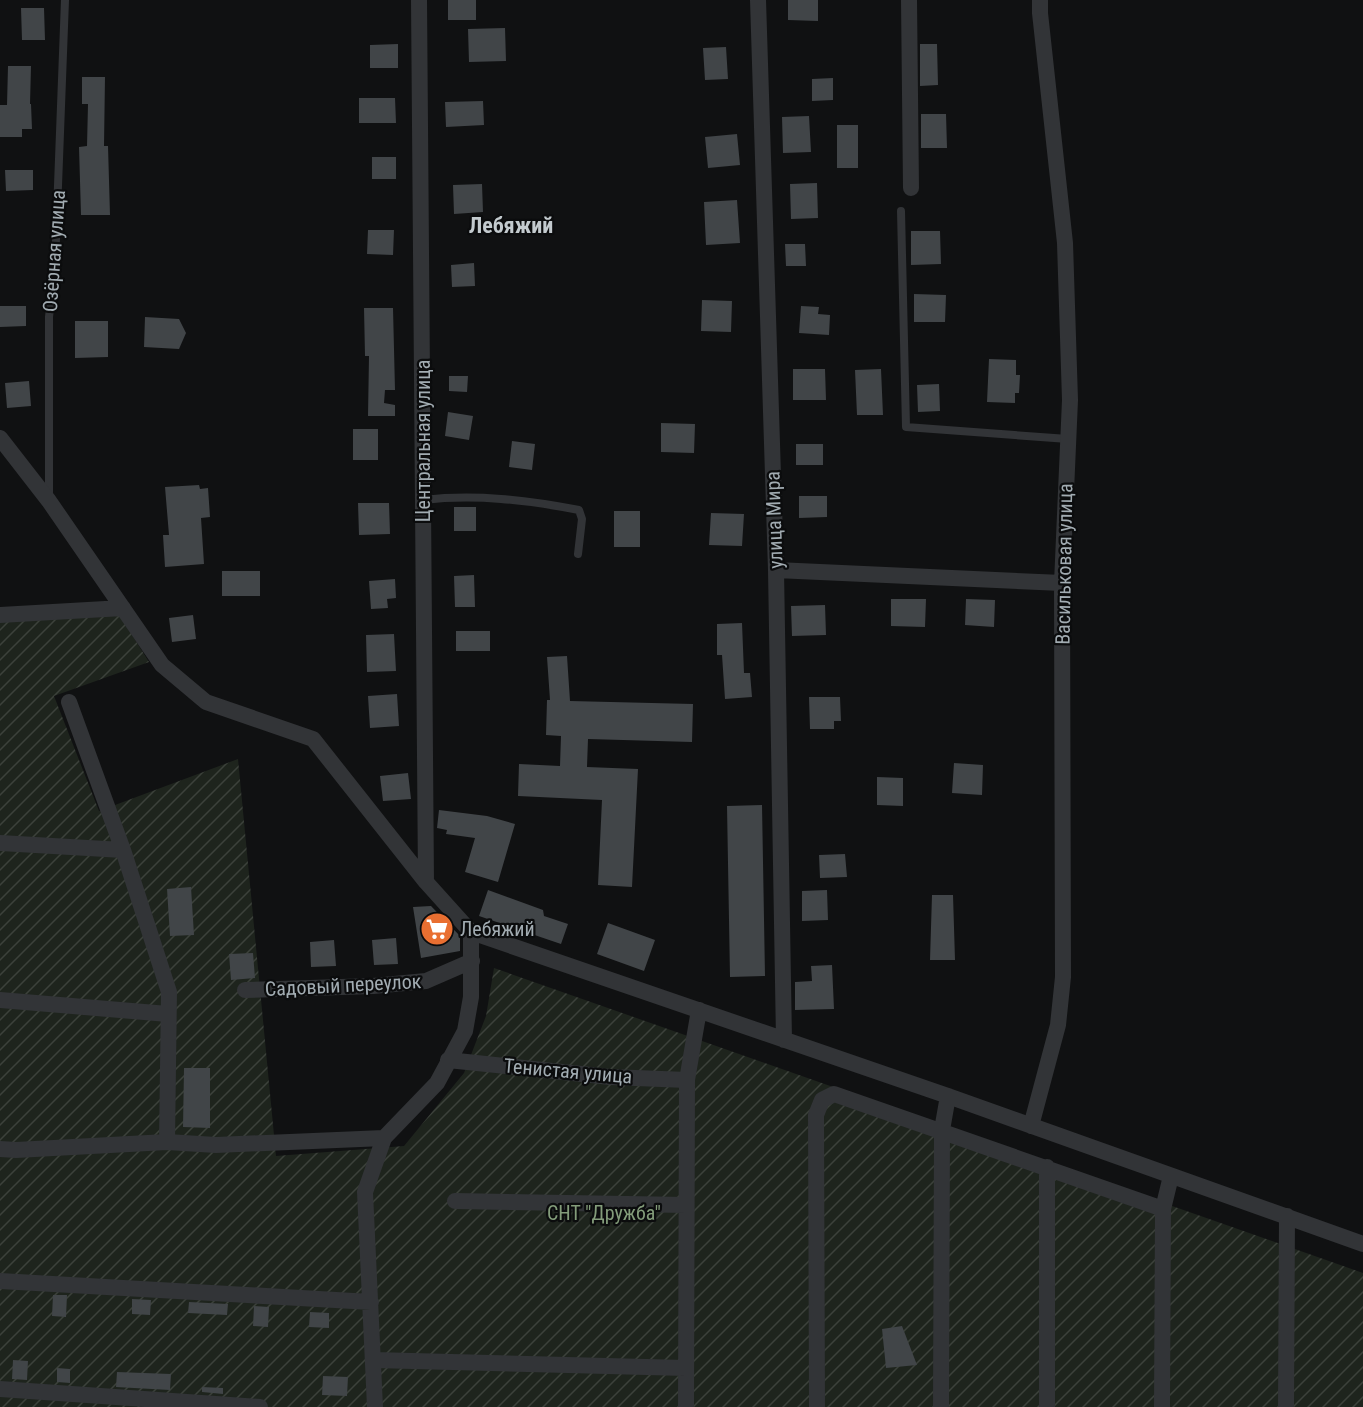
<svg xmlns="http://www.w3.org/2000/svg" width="1363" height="1407" viewBox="0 0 1363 1407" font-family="'Roboto Condensed',sans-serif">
<defs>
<pattern id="garden-furrows" width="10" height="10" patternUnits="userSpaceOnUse" patternTransform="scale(1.5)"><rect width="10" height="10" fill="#1e241d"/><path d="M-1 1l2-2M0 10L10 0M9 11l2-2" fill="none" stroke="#3c413b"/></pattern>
</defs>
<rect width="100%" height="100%" fill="#101112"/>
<path fill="url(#garden-furrows)" d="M115,608L149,662L54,696L99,811L238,759L276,1156L404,1146L464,1073L486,1016L494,968L1363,1273V1407H0V615Z"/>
<path fill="#414548" d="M448,0H476V20H448Z
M788,0H818V21L788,20Z
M21,8H44L45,40H22Z
M505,28L506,61L469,62L468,29Z
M398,44V68H370V45Z
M920,44H937L938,85L920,86Z
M726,47L728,79L705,80L703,48Z
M8,66H31L30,104H31L32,129H22V137H0V105H7Z
M82,77H105L104,146H108L110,215H81L79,147L87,146L88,104H82Z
M833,78V100L812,101V79Z
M359,98H395L396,123H359Z
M483,101L484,125L446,127L445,102Z
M921,114H946L947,148H921Z
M809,116L811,152L783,153L782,117Z
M837,125H858V168H837Z
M737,134L740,165L708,168L705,137Z
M372,157H396V179H372Z
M5,170H33V190L6,191Z
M817,183L818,218L791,219L790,184Z
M482,184L483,212L454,214L453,185Z
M737,200L740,243L706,245L704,202Z
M368,230H394L393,255L367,254Z
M911,231H940L941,264L911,265Z
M785,244H805L806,266H786Z
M474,263L475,286L452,287L451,265Z
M914,294L946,295L945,322H914Z
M702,300L732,301L731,332L701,331Z
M0,306H26V326L0,327Z
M801,306L819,307L818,314L830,315L829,335L799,333Z
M364,308H393L395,390H385L384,403L395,405V416H368L369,356H365Z
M145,317L179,319L186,333L179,349L144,347Z
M75,321H108V357L75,358Z
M989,359L1016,360V375H1020L1019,393H1015V403L987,402Z
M793,369H825L826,400H793Z
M881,369L883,415H857L855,370Z
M449,376H468L467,392L449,391Z
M29,381L31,406L7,408L5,383Z
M939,384L940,411L918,412L917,385Z
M448,412L473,416L469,440L445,436Z
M661,423L695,424L694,453L661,452Z
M353,429H378V460H353Z
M512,441L535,444L532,470L509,467Z
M796,444H823V465H796Z
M199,485L200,489L208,488L210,517L201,518L204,564L165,567L163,535H169L165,487Z
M799,496H827V517L799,518Z
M358,503H389L390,534L359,535Z
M454,507H476V531H454Z
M614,511H640V547H614Z
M711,513L744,514L742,546L709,545Z
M222,571H260V596H222Z
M474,575L475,607H455L454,576Z
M395,579L396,598L387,599L388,608L371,609L369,581Z
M891,599H926L925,627L891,626Z
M966,599L995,600L994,627L965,625Z
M825,605L826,635L792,636L791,606Z
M193,615L196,639L172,642L169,618Z
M742,623L744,673H750L752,697L725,699L722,655H717V624Z
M456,631H490V651H456Z
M394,634L396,671L367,672L366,635Z
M567,656L570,701L693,704L692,742L588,739L587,767L638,769L632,887L598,885L602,800L518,796L519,764L560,766L561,736L546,735L547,700H550L547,657Z
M397,694L399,726L370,728L368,696Z
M809,697H840L841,721H834V729H810Z
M954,763L983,765L982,795L952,793Z
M408,773L411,799L383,801L380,776Z
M877,777L903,778V806L877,805Z
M762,805L765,976L730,977L727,806Z
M439,810L487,816L515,824L498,882L465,872L475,838L446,834L447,830L437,828Z
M845,854L847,877L820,878L819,855Z
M191,887L194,935L170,936L167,889Z
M488,890L543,910L544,916L568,924L561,944L479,916Z
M827,890L828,920L802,921V891Z
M932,895H953L955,960H930Z
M431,906L460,936V951L421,958L413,907Z
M608,923L655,940L644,971L597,954Z
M396,938L398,964L374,965L372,940Z
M334,940L336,966L311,967L310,942Z
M253,953L255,978L231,980L229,954Z
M832,965L834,1009L795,1010V982L812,981L811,966Z
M184,1068H210V1128L183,1127Z
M53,1295H67L66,1317L52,1316Z
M132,1299L151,1300L150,1315L132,1314Z
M189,1302L228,1304L227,1315L188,1313Z
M254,1306L269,1307L268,1327L253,1326Z
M310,1312L329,1313V1328L309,1327Z
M902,1326L917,1365L886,1368L882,1329Z
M13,1360L28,1361L27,1380L12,1379Z
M57,1368L70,1369V1383L57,1382Z
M117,1372L171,1374L170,1390L116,1387Z
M323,1376L348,1377L347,1396L322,1395Z
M202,1387L223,1388V1394L202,1392Z"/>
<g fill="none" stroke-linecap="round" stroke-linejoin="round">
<path stroke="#323437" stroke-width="8" d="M901,211L906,427L1068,439
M49,497V317L55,265L65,0
M423,500C476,494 526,500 579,510L582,519L578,554"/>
<path stroke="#323437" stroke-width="16" d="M419,0L426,882
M758,0L776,570L784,1040
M909,0L911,188
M0,438L49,501L162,665L206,702L313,739L426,882L471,932L948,1096L1363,1244
M776,570L1062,583
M0,615L123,608
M69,702L123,850L169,992L167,1142
M0,843L123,850
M245,990L373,986L426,981L472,961
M0,1000L168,1014
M448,1060L610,1077L687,1080
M1031,1126L1058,1025L1063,977L1062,583L1070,400L1065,243L1040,13V0
M0,1149L16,1150L167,1142L216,1145L384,1138L437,1083L465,1031L471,997V932
M1047,1167V1407
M455,1201L686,1205
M1163,1209L1171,1176
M0,1281L371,1302
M374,1360L686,1368
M0,1389L260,1407
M375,1407L365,1192L384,1138
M686,1407L687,1080L699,1010
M817,1407L816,1115L822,1100L834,1094L1163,1209L1162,1407
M941,1407L942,1130L948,1096
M1286,1407L1287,1216"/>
</g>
<defs>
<g id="supermarket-disc" transform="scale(1.725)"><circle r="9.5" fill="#e96f31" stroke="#0b0c0d"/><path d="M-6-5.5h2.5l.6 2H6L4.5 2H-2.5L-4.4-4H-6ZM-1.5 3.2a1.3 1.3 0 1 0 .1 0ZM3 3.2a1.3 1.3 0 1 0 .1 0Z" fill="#fff"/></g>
</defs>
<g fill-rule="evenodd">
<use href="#supermarket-disc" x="437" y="929"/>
</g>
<g text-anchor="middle" stroke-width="4.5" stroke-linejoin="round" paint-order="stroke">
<g font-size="20" fill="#a2acb2" stroke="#0b0c0d">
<text transform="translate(54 251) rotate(-86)" y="7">Озёрная улица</text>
<text transform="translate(423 441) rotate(-90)" y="7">Центральная улица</text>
<text transform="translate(774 520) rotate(-92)" y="7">улица Мира</text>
<text transform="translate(1064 564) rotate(-89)" y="7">Васильковая улица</text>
<text transform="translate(343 985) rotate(-3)" y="7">Садовый переулок</text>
<text transform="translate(568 1071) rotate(5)" y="7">Тенистая улица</text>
</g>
<g font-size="20" fill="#a2acb2" stroke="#0b0c0d" text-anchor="start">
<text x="460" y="936">Лебяжий</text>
</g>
<g font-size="20" fill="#839c7a" stroke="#0b0c0d">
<text x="604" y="1220">СНТ "Дружба"</text>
</g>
<g font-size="22" font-weight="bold" fill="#c3cace" stroke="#0b0c0d">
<text x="511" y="233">Лебяжий</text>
</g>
</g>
</svg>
